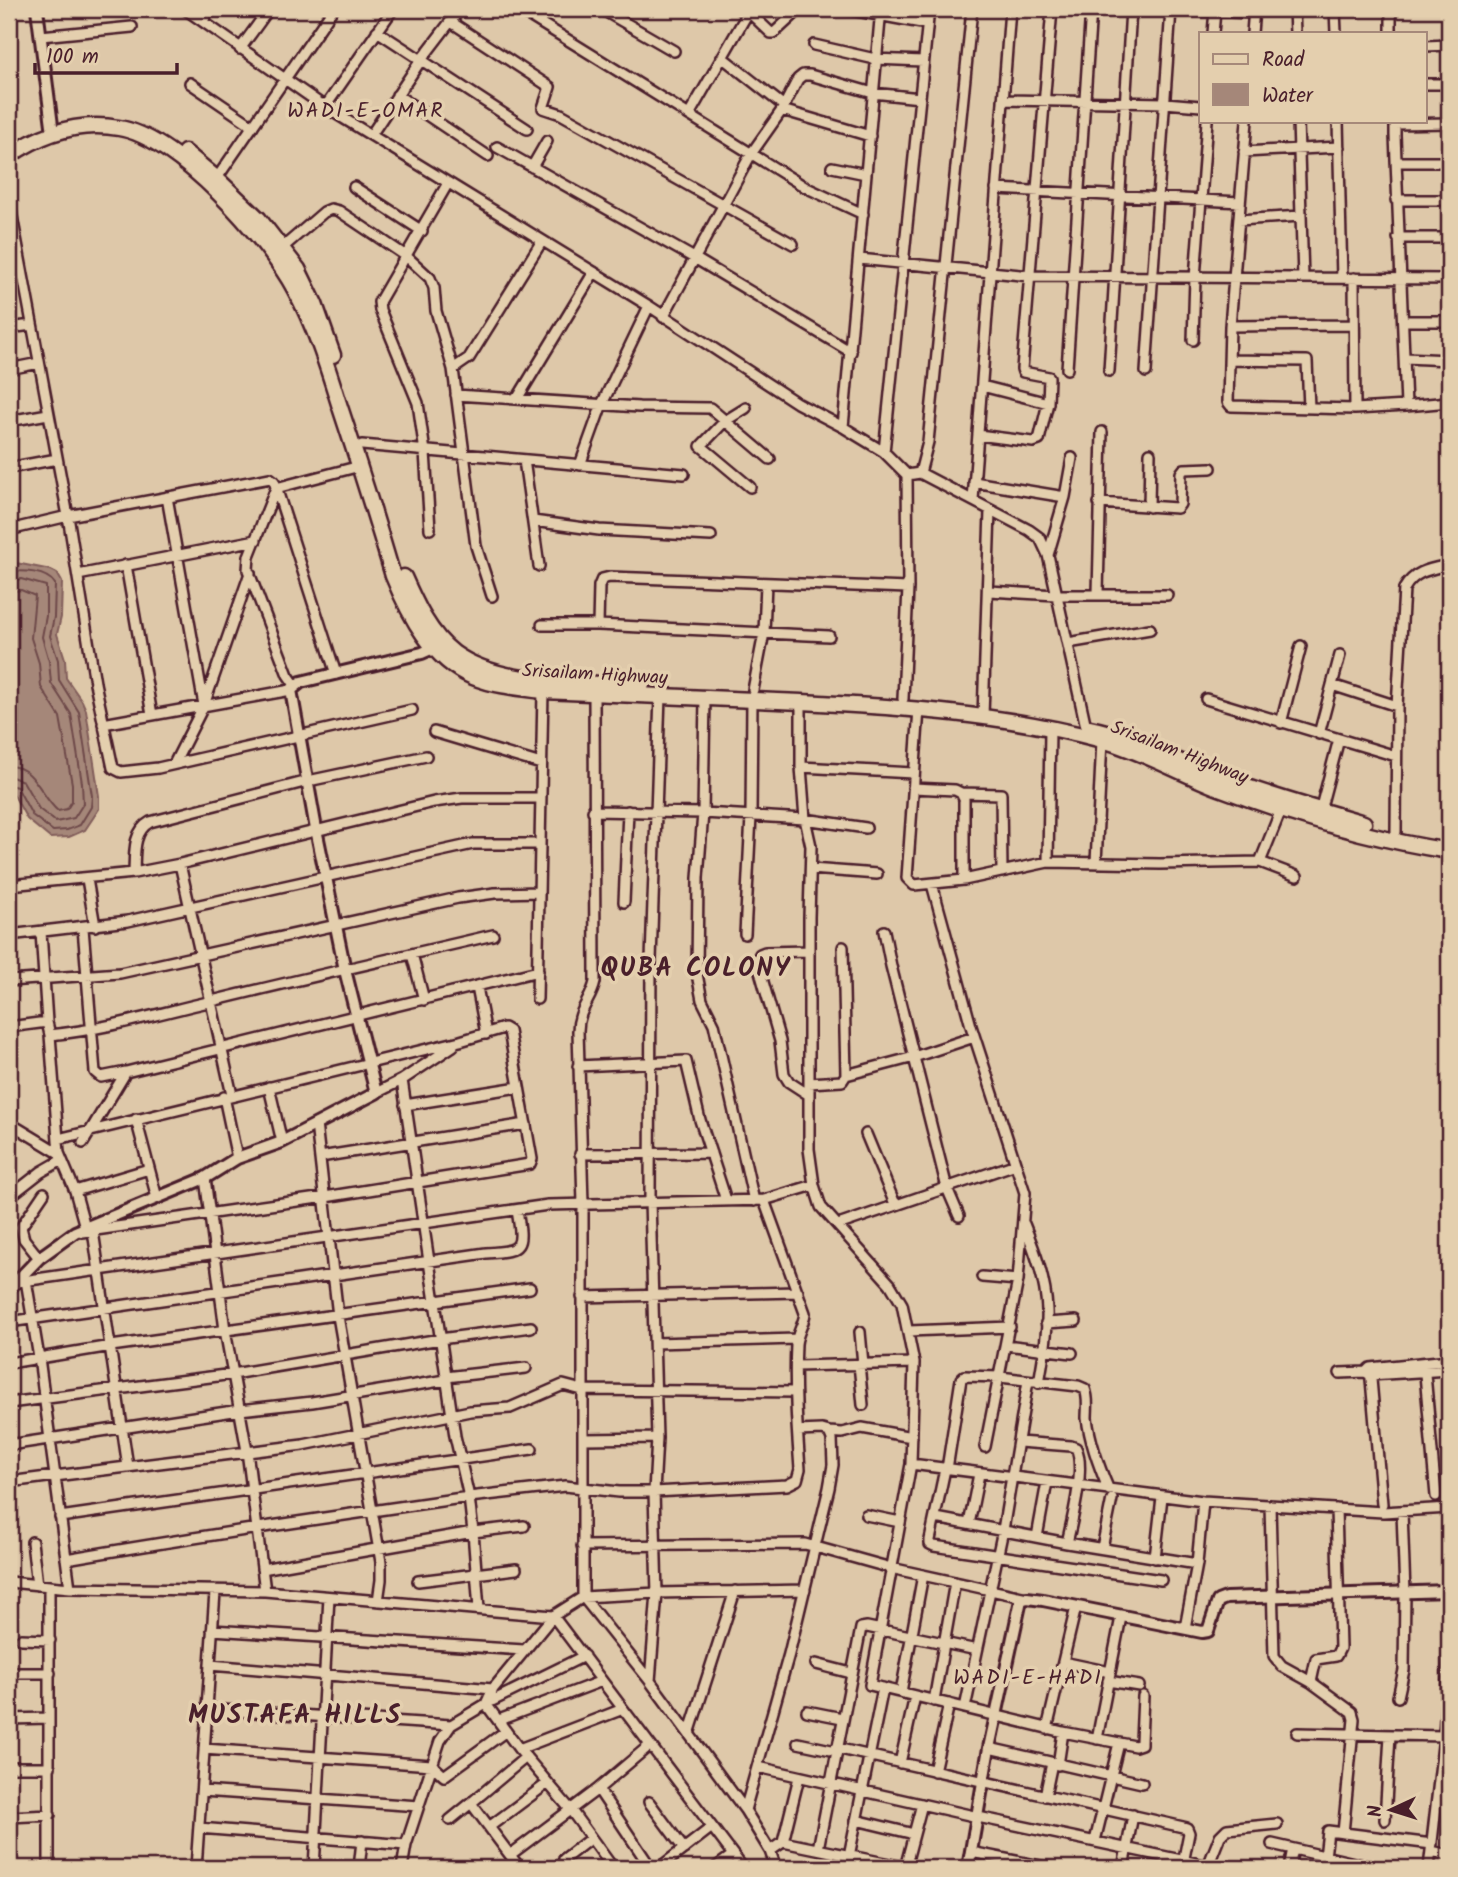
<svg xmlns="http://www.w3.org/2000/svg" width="1458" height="1877" viewBox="0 0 1458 1877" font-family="Kalam,sans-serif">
<rect width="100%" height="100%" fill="#dec8a9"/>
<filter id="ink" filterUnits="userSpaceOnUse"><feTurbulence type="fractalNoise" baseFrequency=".0143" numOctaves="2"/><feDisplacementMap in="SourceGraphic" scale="14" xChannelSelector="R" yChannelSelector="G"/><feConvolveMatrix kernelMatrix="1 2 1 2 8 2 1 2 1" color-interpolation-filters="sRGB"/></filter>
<g filter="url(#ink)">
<path fill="#a58779" stroke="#815d5a" stroke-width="2" d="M16,563L51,570L57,573L62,582L61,617L57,634L65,659L66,678L82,701L86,710L99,796V809L85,830L69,837L50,838L27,819L9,786V567Z"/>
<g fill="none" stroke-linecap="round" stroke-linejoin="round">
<path stroke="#6e494a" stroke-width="2" d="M9,572C22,570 47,571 55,584L54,617L50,636L58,660L59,680L79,712L92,796L91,807L80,825L67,830L53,831L32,815L17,787L9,785
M9,581L21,579L46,586V616L42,637L49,661L51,683L71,714L82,783L83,804L74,818L56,822L39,809L23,781L9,776
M9,592L21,590L35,596L31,638L39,663L41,687L60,717L72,784V801L67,809L58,811C40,796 36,767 9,766"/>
<g stroke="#4a1f2b" stroke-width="14">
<path id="minor" d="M185,9L325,107L649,306L797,403L843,427L884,452L907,475L920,473L1029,530L1040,538L1048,555L1086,727
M518,9L805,187L863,214
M601,9L674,51
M739,9L749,12L771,33H774L800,9
M846,9L927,24
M1159,9L1254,13
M1294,9L1295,33
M1335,9L1336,33
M1391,9V33
M203,21L210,9
M451,22L550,87L543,108L561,114L793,244
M377,31L527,129
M1213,33L1215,11
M1252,33L1254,9
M41,36L132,27
M814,45L875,59L923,61
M1425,46L1449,45
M240,49L269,9
M723,58L784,106
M190,83L253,126
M1425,84H1449
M397,95L488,156
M1003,100L1165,103L1201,106
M325,107L393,9
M782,110L870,136
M689,115L750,9
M1247,121L1230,326L1354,325
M1298,121L1303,278
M1338,121L1342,278
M1449,123L1395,124V135L1406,406L1449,402
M371,135L421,60L460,9
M497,147L696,259L851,352
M1244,152L1339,147
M1396,162H1449
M532,167L547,141
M832,167L866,174
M215,181L333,9
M354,187L422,231
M996,189L1240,202
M9,200L68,516L95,683L113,768L121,772L158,768L412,710
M1396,200H1449
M1239,220L1301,216
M1398,238H1449
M281,249L324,212L331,209L339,211L406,256L430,278L434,288L436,311L453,369L476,546L492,596
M859,259L1031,276L1449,279
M1354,278L1355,409
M663,317L751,154L782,110L798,79L803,75H810L873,93L920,98
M1403,321H1449
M1230,326L1228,402L1231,406L1355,409L1406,406
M9,328L32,325
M1193,340L1195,278L1207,121
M1405,358L1449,360
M1229,360L1307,361L1309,408
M9,369L39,363
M453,369L469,358L542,241
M1067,369L1091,9
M1109,371L1131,9
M1146,372L1171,9
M982,386L1048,403
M456,395L639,407L710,408L770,459
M517,399L594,272
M746,408L725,421L701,446L750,487
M9,421L48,414
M843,427L881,9
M978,435L1033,442L1039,440L1048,403L1049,377L1023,372L1022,369L1052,9
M362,445L684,474
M884,452L929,9
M524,460L539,566
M580,465L602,404L649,306
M9,468L57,459
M920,473L928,442L972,9
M974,482L1065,497
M167,497L204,705
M973,500L1010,9
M1099,503L1177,508L1180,504L1181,473L1184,469L1211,468
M1149,507L1150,453
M533,521L599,530L711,536
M430,529L425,452L418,403L380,310L379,302L448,183
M9,530L68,516L270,478L274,481L336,674
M1048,555L1065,497L1072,458
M126,565L152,715
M78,575L256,540
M989,591L1056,595H1167
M1098,593L1102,432
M542,625H598L829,636
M598,625L599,586L602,579L610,577L908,588
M1068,643L1150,629
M295,685L288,675L248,570L249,556L276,488L360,466
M1332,685L1397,706
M753,690L764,633L766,583
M594,693L595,982C591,1001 578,1009 578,1031L583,1204V1597L650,1681L745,1810L770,1851L776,1868
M705,698L703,813L698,878L697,974L702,1000L714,1024L754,1201
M903,699L908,588L907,475
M1206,699L1396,756
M801,702V767L805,819L811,846L809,917V1149L814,1185L821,1207L890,1284L902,1304L914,1363L911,1464L870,1685L1063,1732L1135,1746L1141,1744V1741L1143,1696
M919,709L907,878L914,885L964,880L1048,862L1160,864L1260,862L1297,876
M983,716L990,511
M1281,723L1301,646
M103,724L291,690
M434,732L541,764
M1319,734L1340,655
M174,764L204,705L250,573
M801,767L913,773
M913,788L955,790L961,793L964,799V880
M961,793L1001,794L1002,872
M593,811L703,813L805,819L866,828
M1320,811L1339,739
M1396,832L1397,706L1404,589C1414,571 1430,569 1449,565
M1048,862L1050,729
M1260,862L1283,805
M1096,863L1102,740
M180,864L232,1095
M811,869L877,874
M134,873C135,855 132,832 150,822L308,781L426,756
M87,879L95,926
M932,884L971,1026L1025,1193L1018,1280L985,1447
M9,885L134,873L180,864L434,802L462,798H540
M624,902L628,811
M83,928L95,1072L101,1077L126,1072
M884,931L891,966L947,1188L959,1216
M41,932L47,1022L50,1035L59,1153L75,1191L85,1227
M745,934L751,816L752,700
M9,935L128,921L473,844H539
M412,954L424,1000
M9,981L120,973L458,898L495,893L539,892
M477,987L486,1034
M537,999L543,691
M9,1027L47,1022
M50,1035C108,1029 156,1014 212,1001C305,978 399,957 493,935
M578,1066L686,1061L700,1120L726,1200
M846,1075L914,1057L974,1037
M402,1080L455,1436L469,1497L565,1486L619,1492H654L787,1485L797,1480L800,1469C797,1428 794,1386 796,1344C797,1333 804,1324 805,1313L764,1200
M809,1083L842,1081L846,1075L843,947
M269,1087L282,1142
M376,1093L402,1080L453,1046
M809,1095L789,1082L784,1074L780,1041L757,961L760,954L765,952L809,951
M224,1097L237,1158
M405,1105L519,1087
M136,1119L157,1198
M316,1124L338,1316L381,1562V1580L378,1601
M9,1127H16L59,1153
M866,1134L895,1204
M58,1139L460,1041L504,1028L509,1031L532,1159L530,1164L325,1197L82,1232
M83,1143L126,1072L538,971
M580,1154L711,1153
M320,1157L526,1124
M205,1178L225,1330L247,1451L265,1591
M75,1191L149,1169
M9,1197L41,1172L62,1160
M1024,1224C1035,1251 1046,1281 1047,1310C1048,1334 1043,1359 1039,1383
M838,1225L1016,1164
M93,1231L128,1467
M39,1258L24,1239L21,1227L44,1193
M982,1277L1018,1280
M16,1282L548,1205L764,1200L814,1185
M582,1297L798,1292
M9,1322L486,1253C524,1251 523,1247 517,1210
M1046,1323L1076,1321
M909,1331L1010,1327
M860,1332L863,1364
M655,1343L796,1339
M1006,1345L1072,1353
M9,1363L111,1346L530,1288
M1424,1363L1436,1496
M859,1364L863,1405
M796,1366L914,1363
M1370,1368L1382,1504
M1367,1371L1370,1368L1449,1360
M1340,1373L1365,1372L1370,1375L1449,1370
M446,1377L526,1368
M9,1403L233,1374L440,1339L531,1327
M829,1432L842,1433L862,1428L912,1437
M584,1439L657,1438L650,1201L651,960L660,696
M1019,1442L1071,1446L1076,1448C1086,1467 1072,1521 1067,1543
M9,1445L240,1410L312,1402L446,1380
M911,1464L1203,1501L1383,1512L1449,1508
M945,1469L930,1540V1544L934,1546L1161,1580
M947,1469L961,1379L964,1376L1000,1377L1078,1386L1085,1389C1089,1399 1087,1408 1087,1418C1090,1443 1099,1467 1109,1490
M9,1482L55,1476L39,1358L26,1280
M1270,1505L1274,1656L1282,1666L1311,1682L1352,1712L1354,1719L1343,1833
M866,1515L900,1522
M60,1517L532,1449
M936,1518L1067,1543L1197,1564
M969,1524L979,1474
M1037,1537L1047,1482
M32,1542L37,1585
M582,1546L805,1544L891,1568L1027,1598
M1102,1548L1112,1499
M1155,1558L1162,1497
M66,1559C200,1536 335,1516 469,1497L473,1532L262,1569
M418,1581L516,1569
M9,1582L70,1588L265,1591L553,1616L743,1868
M49,1586V1868
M70,1588L55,1476L303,1445L470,1411L510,1408L563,1385L582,1390L795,1392
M479,1609L473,1532L524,1526
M1185,1628L1197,1564L1203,1501
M212,1630L524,1650
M21,1639L50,1640
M1063,1662L1110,1672
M816,1664L851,1673
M210,1665L493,1689
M9,1673H50
M650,1681L657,1593L654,1492L657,1438
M1108,1681L1139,1686
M1311,1682L1316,1659L1336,1656L1340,1648L1336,1509
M901,1692L923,1575
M1398,1697L1404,1670L1405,1593L1402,1512
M934,1701L955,1582
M965,1708L1003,1530L1028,1381
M207,1709L451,1725
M807,1711L842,1718
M9,1719L49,1718
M499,1720L602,1681
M1047,1729L1076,1607
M1297,1733L1444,1736
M689,1734L735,1591
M1097,1739L1121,1617
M798,1743L836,1751
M836,1748L1183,1827L1187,1828L1189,1833L1182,1868
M989,1748L1142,1783
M204,1749L432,1765L444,1776L506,1731
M519,1749L623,1709
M900,1763L915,1696
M1058,1765L1063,1732
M9,1767H50
M758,1767L978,1817L1219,1868
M934,1771L949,1704
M598,1789L651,1868
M202,1791L419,1806
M1438,1794L1449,1795
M1045,1796L1052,1763
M649,1802L684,1849
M745,1810L789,1654L829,1488L833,1465L832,1439L829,1432L822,1430L798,1431
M9,1817L50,1815
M450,1820L471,1803
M856,1820L914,1834
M1385,1820L1390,1735
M489,1827L548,1783
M199,1828L406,1845
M1095,1841L1119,1743
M783,1842L799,1777
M1272,1844L1376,1868
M818,1849L861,1628L867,1627L977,1650
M770,1851L783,1842L909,1868
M1431,1851L1449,1855
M971,1852L1051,1868
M510,1855L598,1789L650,1745
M849,1856L883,1688
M1325,1857L1328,1831L1432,1844
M564,1859L591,1838
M1208,1866L1220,1836L1227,1829L1277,1824
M196,1868L215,1592
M314,1868L329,1597
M359,1868L362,1841
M402,1868L406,1845L440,1741L451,1725L486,1704L584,1656
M515,1868L516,1863L471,1803L526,1757
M613,1868L570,1809L519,1749L486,1704L493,1689L553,1616L583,1597L657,1593L805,1590
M659,1868L712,1827
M715,1868L733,1855
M852,1868L854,1857
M905,1868L922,1804
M1123,1868L1133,1815
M1289,1868L1293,1849
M1429,1868L1444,1736L1449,1648"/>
</g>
<g stroke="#4a1f2b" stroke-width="16">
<path id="tertiary" d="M37,9L53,133
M9,1289L39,1258L75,1232L205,1178L237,1158L282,1142L376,1093L345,970L316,829L291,690L301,682L422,653L438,646
M1449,1506V1513
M968,1868L989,1748L1021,1600L1027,1598L1043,1600L1202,1632L1208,1631L1218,1601L1226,1598L1449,1591"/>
</g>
<g stroke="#4a1f2b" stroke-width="19">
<path id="trunk" d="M185,152L216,178L259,219L298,269L315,304L333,355
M9,156C41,134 79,121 119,128C177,137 268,239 295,290C314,325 327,365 339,404C358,461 376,518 393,576C409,615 432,660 473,677C495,686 519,688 543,691C629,695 716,698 802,702C902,707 1004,714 1102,740C1142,751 1180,773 1219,788C1293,816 1371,839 1449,851
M404,577C416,604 430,635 454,653C501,687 586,683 642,685
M1090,728C1130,736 1163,755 1200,770C1254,791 1309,807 1364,823"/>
</g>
<use href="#minor" stroke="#e4cfae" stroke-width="9"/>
<use href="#tertiary" stroke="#e4cfae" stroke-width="10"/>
<use href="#trunk" stroke="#e4cfae" stroke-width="14"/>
</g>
</g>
<g text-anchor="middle" stroke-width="7" stroke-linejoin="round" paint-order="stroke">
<g font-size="19" fill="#4a1f2b" stroke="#e4cfae">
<text transform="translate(595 673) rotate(3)" y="7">Srisailam Highway</text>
<text transform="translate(1180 751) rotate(21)" y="7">Srisailam Highway</text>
</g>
<g font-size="21" letter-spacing="2" fill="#4a1f2b" stroke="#e4cfae">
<text x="366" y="117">WADI-E-OMAR</text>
<text x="1028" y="1684">WADI-E-HADI</text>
</g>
<g font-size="26" font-weight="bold" letter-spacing="2" fill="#4a1f2b" stroke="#e4cfae">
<text x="696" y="976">QUBA COLONY</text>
<text x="295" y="1723">MUSTAFA HILLS</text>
</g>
</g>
<rect width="1458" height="1877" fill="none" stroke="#e4cfae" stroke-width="35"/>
<rect x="18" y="18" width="1423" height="1842" fill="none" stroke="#4a1f2b" stroke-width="2.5" filter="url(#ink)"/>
<rect x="1199" y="32" width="228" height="91" fill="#e4cfae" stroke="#a6897a" stroke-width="2"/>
<rect x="1213" y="54" width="35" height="10" fill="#e4cfae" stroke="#a6897a" stroke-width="2"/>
<text x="1262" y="66" font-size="21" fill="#4a1f2b">Road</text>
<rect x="1213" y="84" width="35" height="21" fill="#a58779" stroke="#a6897a" stroke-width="2"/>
<text x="1262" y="102" font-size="21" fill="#4a1f2b">Water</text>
<g transform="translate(1391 1810) rotate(266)" stroke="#e4cfae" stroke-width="5" paint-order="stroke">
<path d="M0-5L12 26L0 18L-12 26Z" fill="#4a1f2b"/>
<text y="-10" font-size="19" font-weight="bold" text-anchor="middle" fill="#4a1f2b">N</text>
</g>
<path d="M35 63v10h142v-10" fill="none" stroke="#4a1f2b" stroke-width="3.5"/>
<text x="46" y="63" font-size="21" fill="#4a1f2b" stroke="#e4cfae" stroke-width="5" paint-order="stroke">100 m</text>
</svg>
